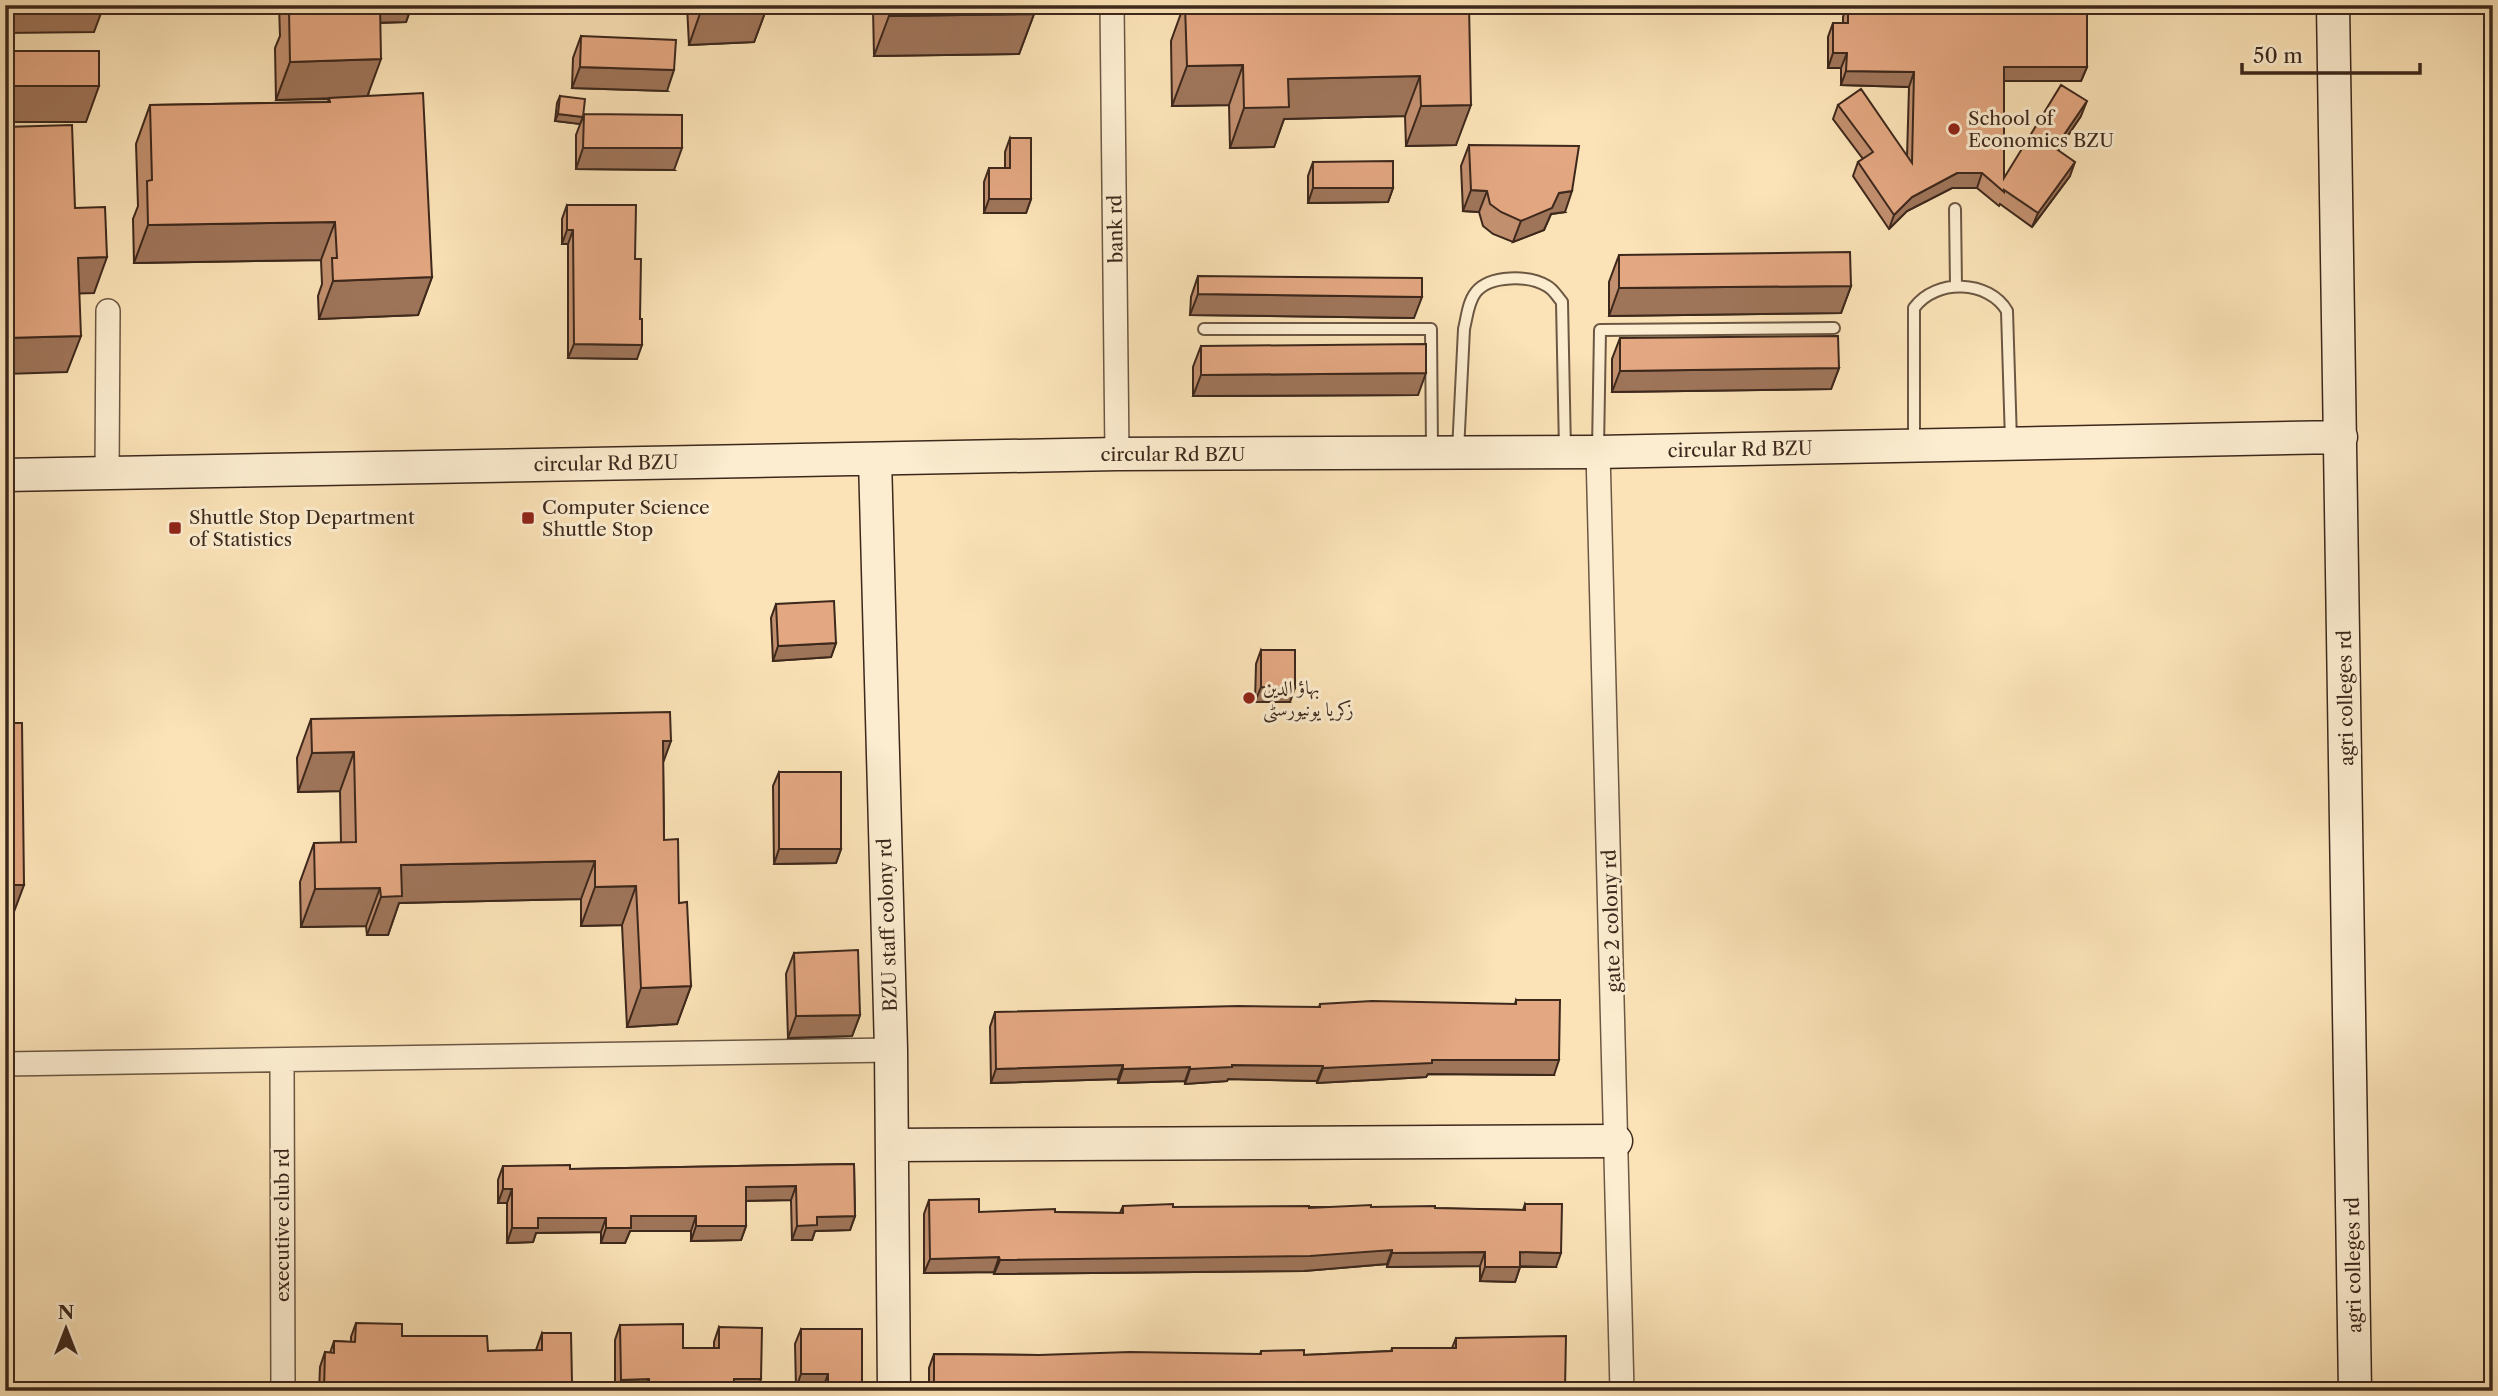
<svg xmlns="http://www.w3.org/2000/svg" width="2498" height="1396" viewBox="0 0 2498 1396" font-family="'Libre Caslon Text',Amiri,serif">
<rect width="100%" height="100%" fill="#fbe3b7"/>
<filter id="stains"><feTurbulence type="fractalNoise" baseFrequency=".00286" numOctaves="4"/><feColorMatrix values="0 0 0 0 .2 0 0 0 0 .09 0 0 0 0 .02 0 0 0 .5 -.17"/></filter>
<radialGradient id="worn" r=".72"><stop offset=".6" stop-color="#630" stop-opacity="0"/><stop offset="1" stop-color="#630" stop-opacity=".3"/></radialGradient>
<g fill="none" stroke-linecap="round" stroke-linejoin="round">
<g stroke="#6c5743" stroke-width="14">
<path id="lane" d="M1955,209L1956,286
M1204,329H1431L1432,450
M1914,444V308C1936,278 1989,280 2007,311L2011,441
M1598,449L1600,330L1834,328
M1458,451L1464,329C1467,317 1468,302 1476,292C1490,275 1529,275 1547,286C1553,289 1557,296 1562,302L1565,450"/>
</g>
<g stroke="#6c5743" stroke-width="26">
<path id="street" d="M1112,5L1117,454
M1598,452L1622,1391
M107,475L108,311
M282,1060L283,1391
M5,1064L891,1050"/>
</g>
<g stroke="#3d281c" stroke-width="35">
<path id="secondary" d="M2333,5L2355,1391
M875,459L891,1050L894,1391
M5,475L1117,454L1598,452L2341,437
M892,1145L1616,1141"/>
</g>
<use href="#lane" stroke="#fcedd0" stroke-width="10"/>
<use href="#street" stroke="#fcedd0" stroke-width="23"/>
<use href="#secondary" stroke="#fcedd0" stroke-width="32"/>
</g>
<path fill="#c3906f" stroke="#3d281c" stroke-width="2" d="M279,5H412L406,22L380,23L368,96L432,277L418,315L319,319L318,296L322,284L321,260L134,263L133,219L138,206L136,144L150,105L328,102L329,99L276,100L275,48L280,36Z
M615,5H1034V14L1019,54L874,56L873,9L766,10L754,42L689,45L687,6L615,8Z
M1184,5H1469L1456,145L1406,146L1405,116L1284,119L1274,147L1230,148L1229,105L1172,106L1171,41Z
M1847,5H2087V67L2081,81H2004V178L2081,116L2058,150L2070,176L2032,227L2000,204L1999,206L1977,188H1952L1907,211L1889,229L1853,176L1858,162L1863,159L1833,119L1838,105L1907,157L1909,87L1841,85V68H1828V37L1833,23H1843V17Z
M581,36L667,91L572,88L573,58Z
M560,96L583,117L580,124L555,121L557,103Z
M584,114L674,170L576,169V135Z
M1010,138L1031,199L1026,213H984V182L989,168H1005V152Z
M1469,145L1565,212L1551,214L1544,230L1513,242L1493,234L1483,226L1479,212L1463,211L1461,166Z
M1313,162L1393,188L1388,202L1308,203V176Z
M567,205L635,259L637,359L568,358V244H562V219Z
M1619,255L1851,286L1841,313L1609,316V282Z
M1198,276L1414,318L1190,315L1191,297Z
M1620,338L1839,368L1831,389L1612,392V359Z
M1201,346L1418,395L1193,396V367Z
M776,604L836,643L831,657L773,661L771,618Z
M1261,650L1290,702H1255L1256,664Z
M311,719L663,763L664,840L679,903L691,986L677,1024L627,1027L622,925L581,926V899L399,903L388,935H367L366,926L301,927L300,882L314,843H341L340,791L298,792L297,758Z
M779,772L841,849L836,863L774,864L773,786Z
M794,953L860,1015L852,1036L788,1038L786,974Z
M1516,1000L1554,1075L1428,1074L1426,1077L1317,1083V1081L1228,1079L1227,1081L1185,1084V1081L1118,1083V1079L991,1083L990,1027L995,1012L1319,1007L1320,1004H1515Z
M854,1164L855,1216L850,1230L815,1231L812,1240H792L791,1200L746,1201V1226L741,1240L691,1241V1231H630L625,1243H601V1232L536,1233L533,1242L507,1243V1203H498V1180L503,1166L570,1169Z
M929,1200L979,1212H1055L1120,1213L1123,1206L1173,1207H1371L1523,1210L1525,1204L1556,1267H1520L1515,1282L1480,1281V1266L1387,1267V1264L1304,1271L994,1274V1272L924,1273V1214Z
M356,1323L402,1336L488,1351L536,1350L542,1333L568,1391H319L320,1367L325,1352L330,1353L334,1341L351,1342V1337Z
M620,1325L683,1348H714V1342L719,1327L757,1391H615V1340Z
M801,1329L860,1391H823V1388H796L795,1344Z
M1456,1338L1565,1391H929V1368L934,1354L1039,1355L1260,1354L1261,1351L1304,1355L1391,1351L1392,1348H1452Z"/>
<path fill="#9f755a" stroke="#3d281c" stroke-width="2" d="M5,5H104L94,32L5,33Z
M372,5H412L406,22L365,23Z
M616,5H687L615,8Z
M703,5H874L873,9L766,10L754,42L689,45Z
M1034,14L1019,54L874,56L889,16Z
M1833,53H1847L1841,68H1828Z
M381,59L367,97L276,100L290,62Z
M1243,65L1229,105L1172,106L1187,66Z
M580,67L674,70L667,91L572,88Z
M2004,67H2087L2081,81H1999Z
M1846,71L1914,72L1909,87L1841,85Z
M1420,76L1405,116L1284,119L1274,147L1230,148L1244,108L1288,79Z
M5,86H99L86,122H5Z
M2087,101L2081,116L2050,162L2055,148Z
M1471,105L1456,145L1406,146L1421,106Z
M558,114L583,117L580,124L555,121Z
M583,148H682L674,170L576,169Z
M2075,162L2070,176L2032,227L2038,213Z
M1957,173H1982L1977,188H1952L1907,211L1889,229L1894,215L1912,197Z
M1313,188H1393L1388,202L1308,203Z
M1471,190L1487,191L1479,212L1463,211Z
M1572,191L1565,212L1551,214L1544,230L1513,242L1521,221L1559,193Z
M989,199H1031L1026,213H984Z
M335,222L321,260L134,263L148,225Z
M567,230H573L568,244H562Z
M107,257L94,293L65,294L78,258Z
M432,277L418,315L319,319L333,281Z
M1851,286L1841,313L1609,316L1619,288Z
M1198,294L1422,297L1414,318L1190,315Z
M81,336L67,372L5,374V338Z
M574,344L642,345L637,359L568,358Z
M1839,368L1831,389L1612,392L1620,371Z
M1426,373L1418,395L1193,396L1201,375Z
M836,643L831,657L773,661L778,646Z
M1261,687L1295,688L1290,702H1255Z
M663,741H671L657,779Z
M354,752L340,791L298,792L312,753Z
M779,849H841L836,863L774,864Z
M595,861L581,899L399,903L388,935H367L381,897L401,865Z
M5,885H24L9,925H5Z
M636,886L622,925L581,926L595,887Z
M380,888L366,926L301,927L315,889Z
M691,986L677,1024L627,1027L641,988Z
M860,1015L852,1036L788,1038L796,1016Z
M1432,1060H1559L1554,1075L1428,1074L1426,1077L1317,1083L1323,1068Z
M1123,1065L1118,1079L991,1083L996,1069Z
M1232,1065L1323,1066L1317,1081L1228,1079L1227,1081L1185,1084L1190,1069Z
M1190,1067L1185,1081L1118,1083L1123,1069Z
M796,1186L791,1200L741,1201L746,1187Z
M503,1189H512L507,1203H498Z
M631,1216H696L691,1231H630L625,1243H601L606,1228Z
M855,1216L850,1230L815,1231L812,1240H792L797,1226L817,1217Z
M538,1218H606L601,1232L536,1233L533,1242L507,1243L512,1228Z
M696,1226H746L741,1240L691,1241Z
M1392,1250L1387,1264L1304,1271L994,1274L1000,1260Z
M1485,1252L1480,1266L1387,1267L1392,1253Z
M1520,1252L1561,1253L1556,1267L1515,1266Z
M999,1257L994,1272L924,1273L930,1259Z
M1485,1267H1520L1515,1282L1480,1281Z
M801,1374H828L823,1388H796Z
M649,1379L644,1391H617L621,1380Z
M734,1379H761L757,1391H730Z
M546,1382H572L568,1391H543Z
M462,1383L459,1391H356L358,1385Z
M828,1387H862L860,1391H827Z"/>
<path fill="#e3a781" stroke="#3d281c" stroke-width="2" d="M294,5H380L381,59L290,62L289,10H294Z
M888,5H1034V14L889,16Z
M1185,5H1469L1471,105L1421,106L1420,76L1288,79L1289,107L1244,108L1243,65L1187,66Z
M1848,5H2087V67H2004V178L2061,85L2087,101L2055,148L2075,162L2038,213L2004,190V192L1982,173H1957L1912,197L1894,215L1858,162L1873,152L1838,105L1861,89L1912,163L1914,72L1846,71L1847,53H1833V23H1848Z
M581,36L676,40L674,70L580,67Z
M5,51H99V86H5Z
M423,93L432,277L333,281L332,258H337L335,222L148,225L147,181L152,180L150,105L330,102L329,98Z
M560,96L585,99L583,117L558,114Z
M584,114L682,115V148H583Z
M72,125L75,208L105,207L107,257L78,258L81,336L5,338V127Z
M1010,138H1031V199H989V168H1010Z
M1469,145L1579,146L1572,191L1559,193L1552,208L1521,221L1501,212L1490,204L1487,191L1471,190Z
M1393,161V188H1313V162Z
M567,205H636L635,259H641L640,319H642V345L574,344L573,230H567Z
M1850,252L1851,286L1619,288V255Z
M1198,276L1422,278V297L1198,294Z
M1838,336L1839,368L1620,371V338Z
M1426,344V373L1201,375V346Z
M834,601L836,643L778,646L776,604Z
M1261,650H1295V688L1261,687Z
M670,712L671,741H663L664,840L678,839L679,903L687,902L691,986L641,988L636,886L595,887V861L401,865L402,896L381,897L380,888L315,889L314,843L356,842L354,752L312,753L311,719Z
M5,723H22L24,885H5Z
M779,772H841V849H779Z
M858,950L860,1015L796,1016L794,953Z
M1516,1000H1560L1559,1060H1432V1063L1323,1068V1066L1232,1065V1067L1190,1069V1067L1123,1069V1065L996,1069L995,1012L1238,1006L1320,1007V1004L1372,1001L1516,1004Z
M854,1164L855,1216L817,1217V1225L797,1226L796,1186L746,1187V1226H696V1216H631V1228H606V1218H538V1228H512V1189H503V1166L570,1165V1169Z
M979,1199V1212L1055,1209V1212L1123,1213V1206L1173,1204V1207L1309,1206V1208L1371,1205V1207L1435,1206V1208L1525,1210V1204H1562L1561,1253L1520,1252V1267H1485V1252L1392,1253V1250L1310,1256L1000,1260L999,1257L930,1259L929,1200Z
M356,1323L402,1324V1336H487L488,1351L542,1350V1333H571L572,1382H546V1391H462V1383L400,1384V1386L358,1385L357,1391H324L325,1352L334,1353V1341L355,1342Z
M683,1324V1348H719V1327L762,1328L761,1379H734V1391L649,1390V1379L621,1380L620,1325Z
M801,1329H862V1387H828V1374H801Z
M1566,1336L1565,1391H934V1354L1039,1355L1130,1352L1261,1354V1351L1304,1350V1355L1392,1351V1348H1456V1338Z"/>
<g fill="#8f2418" stroke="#fcedd0" stroke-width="2.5">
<circle cx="1954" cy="129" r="7"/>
<rect x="521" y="511" width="14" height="14" rx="3.5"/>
<rect x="168" y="521" width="14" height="14" rx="3.5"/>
<circle cx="1249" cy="698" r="7"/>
</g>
<g text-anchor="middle" stroke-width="6" stroke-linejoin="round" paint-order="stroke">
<g font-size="19" fill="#3d281c" stroke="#fcedd0" text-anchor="start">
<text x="1968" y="125">School of<tspan x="1968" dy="22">Economics BZU</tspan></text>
<text x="542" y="514">Computer Science<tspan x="542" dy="22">Shuttle Stop</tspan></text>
<text x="189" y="524">Shuttle Stop Department<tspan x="189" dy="22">of Statistics</tspan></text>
<text x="1263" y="694">بہاؤ الدین<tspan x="1263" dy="22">زکریا یونیورسٹی</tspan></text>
</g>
<g font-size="19" fill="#3d281c" stroke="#fcedd0">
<text transform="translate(1115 229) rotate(-91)" y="7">bank rd</text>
<text transform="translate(1740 449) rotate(-1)" y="7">circular Rd BZU</text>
<text x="1173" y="461">circular Rd BZU</text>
<text transform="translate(606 463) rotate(-1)" y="7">circular Rd BZU</text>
<text transform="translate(2345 698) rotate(-91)" y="7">agri colleges rd</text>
<text transform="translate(1611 921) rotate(-92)" y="7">gate 2 colony rd</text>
<text transform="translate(887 925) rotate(-92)" y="7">BZU staff colony rd</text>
<text transform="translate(282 1225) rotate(-90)" y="7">executive club rd</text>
<text transform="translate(2353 1265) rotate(-91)" y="7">agri colleges rd</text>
</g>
</g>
<rect width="2498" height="1396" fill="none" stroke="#fbe3b7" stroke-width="28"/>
<rect x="7" y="7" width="2484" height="1382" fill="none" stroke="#3d281c" stroke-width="3.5"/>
<rect x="14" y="14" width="2470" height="1368" fill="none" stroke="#3d281c" stroke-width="2"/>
<g transform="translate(66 1329)" stroke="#fcedd0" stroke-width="5" paint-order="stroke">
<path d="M0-5L12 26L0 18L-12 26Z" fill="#3d281c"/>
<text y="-10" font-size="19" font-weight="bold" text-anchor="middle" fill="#3d281c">N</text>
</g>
<path d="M2242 63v10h178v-10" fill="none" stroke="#3d281c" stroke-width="3.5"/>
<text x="2253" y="63" font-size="21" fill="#3d281c" stroke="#fcedd0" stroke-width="5" paint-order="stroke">50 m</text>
<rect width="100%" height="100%" filter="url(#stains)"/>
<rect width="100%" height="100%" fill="url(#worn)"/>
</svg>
